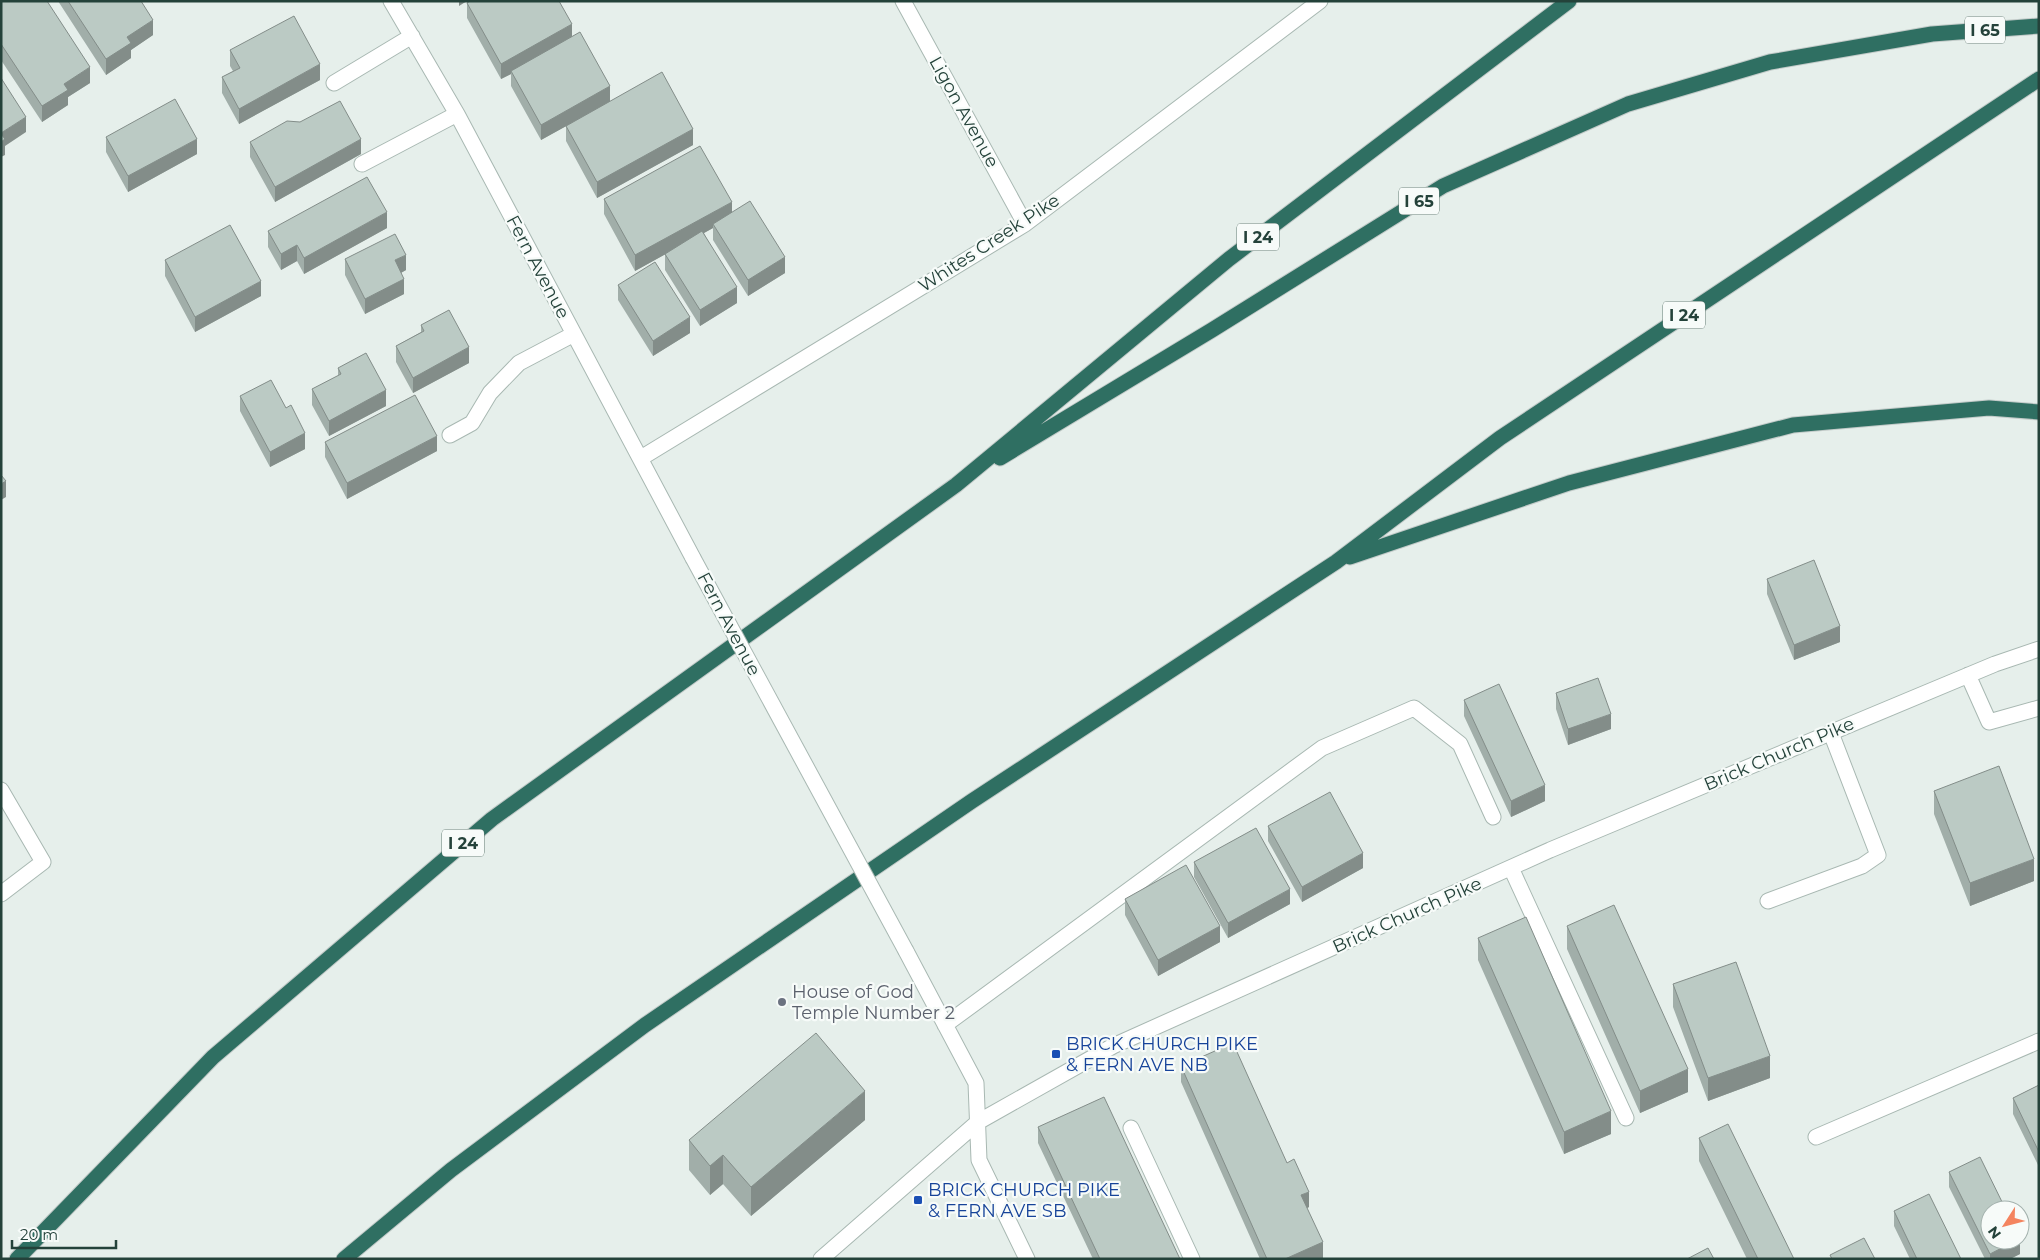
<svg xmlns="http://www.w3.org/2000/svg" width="2040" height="1260" viewBox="0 0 2040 1260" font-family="Montserrat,sans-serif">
<rect width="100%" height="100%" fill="#e6efeb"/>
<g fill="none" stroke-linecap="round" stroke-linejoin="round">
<g stroke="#a8b8b2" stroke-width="17">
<path id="minor" d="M391,1L457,114L693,558
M903,1L1025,224
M334,83L412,36
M362,164L457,114
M450,435L472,423L490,393L519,363L574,334
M641,458L1025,224L1320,1
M1968,675L1989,722L2039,708
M1,790L43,862L1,894
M1511,868L1626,1118
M1768,901L1862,866L1878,855L1831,733
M906,951L976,1083L979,1160L1027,1259
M945,1025L1322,748L1414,708L1460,744L1493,817
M1131,1128L1192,1259
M1816,1137L2039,1041
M821,1259L978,1122L1113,1046L1550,850L1995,664L2039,649"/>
</g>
<g stroke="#c2cac8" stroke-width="17">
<path id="highway" d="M1000,458L1212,330L1443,186L1628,104L1770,62L1932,34L2039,26
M1350,557L1569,483L1793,425L1989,408L2039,412
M17,1259L213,1057L492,819L956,485L1229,259L1569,1
M344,1259L451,1170L645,1025L972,801L1336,562L1500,438L2039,79"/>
</g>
<use href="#minor" stroke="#fff" stroke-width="15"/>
<use href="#highway" stroke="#2f6f62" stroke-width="15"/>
<g stroke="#a8b8b2" stroke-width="17" stroke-linecap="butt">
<path id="minor-bridge" d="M693,558L906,951"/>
</g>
<use href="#minor-bridge" stroke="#fff" stroke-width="15"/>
</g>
<path fill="#a1aea9" d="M1,1L90,83L68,97V105L42,122L1,60Z
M58,1H141L153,35L131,50V58L106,75Z
M467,3L572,36L610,101L693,145L597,198L566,141V126L541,140L511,86V74L501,79L467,18Z
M230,50L320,80L239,124L222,93V77L233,71L230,66Z
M106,137L197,154L128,192L106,152Z
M250,142L361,154L275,202L250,157Z
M604,199L732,212L785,273L748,296L713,240V228L704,233L737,303L700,326L665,270V254L669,252L635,271L604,214Z
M387,228L304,274L297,261L281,270L268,247V231Z
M345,259L406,270L401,273L404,294L365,314L345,275Z
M165,260L261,296L195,332L165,276Z
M618,285L690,333L653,356L618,300Z
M421,325L469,363L413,393L396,362V346L421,332Z
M338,368L386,406L329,436L312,405V389L338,376Z
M240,396L286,408L305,449L270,467L240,411Z
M325,442L437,451L347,499L325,457Z
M1767,579L1840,642L1794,660L1767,594Z
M1556,693L1611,729L1568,745L1556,709Z
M1464,700L1545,801L1511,817L1464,716Z
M1934,791L2034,881L1970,906L1934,814Z
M1268,826L1363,868L1302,902L1268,841Z
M1194,862L1290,904L1228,938L1194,877Z
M1125,899L1220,942L1158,976L1125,915Z
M1567,926L1688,1092L1640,1113L1567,949Z
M1478,938L1611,1134L1564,1154L1478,960Z
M1673,984L1770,1078L1708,1101L1673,1007Z
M1181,1066L1287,1163L1309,1207L1307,1208L1323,1258L1320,1259H1260L1181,1082Z
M2039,1085V1167L2013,1114V1098Z
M865,1120L751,1216L723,1184L710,1195L689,1170V1140Z
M1038,1127L1180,1259H1093L1038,1143Z
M1699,1138L1794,1259H1747L1699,1161Z
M1949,1172L2020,1254L2010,1259H1985L1949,1187Z
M1894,1211L1961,1259H1910L1894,1226Z"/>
<path fill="#838d89" d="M459,1H467L459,6Z
M153,20V35L131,50V58L106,75V59L127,37Z
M572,24V40L511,71V74L501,79V64Z
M320,64V80L239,124V109Z
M90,67V83L68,97V105L42,122V106L64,84Z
M610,86V102L541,140V125Z
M26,117V132L5,146V155L1,157V133Z
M693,129V145L597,198V182Z
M197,139V154L128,192V176Z
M361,139V154L275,202V187Z
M732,202V218L713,224V228L635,271V255Z
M387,212V228L304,274V258Z
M297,245V261L281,270V254Z
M406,255V270L395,276V260Z
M785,257V273L748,296V280Z
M404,279V294L365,314V299Z
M261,281V296L195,332V317Z
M737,287V303L700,326V310Z
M690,317V333L653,356V341Z
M469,347V363L413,393V378Z
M386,390V406L329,436V421Z
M305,433V449L270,467V452Z
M437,436V451L347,499V483Z
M6,481V497L1,500V484Z
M1840,626V642L1794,660V645Z
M1611,714V729L1568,745V729Z
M1545,785V801L1511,817V801Z
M1363,853V868L1302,902V887Z
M2034,859V881L1970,906V883Z
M1290,889V904L1228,938V923Z
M1220,926V942L1158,976V960Z
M1770,1056V1078L1708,1101V1078Z
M1688,1069V1092L1640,1113V1091Z
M865,1091V1120L751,1216V1187Z
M1611,1111V1134L1564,1154V1132Z
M723,1155V1184L710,1195V1166Z
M1309,1192V1207L1301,1211V1195Z
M2020,1238V1254L2010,1259H1990V1254L2017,1240H2020Z
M1323,1242V1258L1320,1259H1285Z"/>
<path fill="#bbcac4" stroke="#838d89" d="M1,1H47L90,67L64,84L68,90L42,106L1,44Z
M68,1H141L153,20L127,37L131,43L106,59Z
M470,1H559L572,24L501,64L467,3Z
M294,16L320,64L239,109L222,77L240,68L230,50Z
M580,32L610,86L541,125L511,71Z
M662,72L693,129L597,182L566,126Z
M1,78L26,117L1,133Z
M175,99L197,139L128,176L106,137Z
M340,101L361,139L275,187L250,142L287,121L300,122Z
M1,134L5,139L1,142Z
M700,146L732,202L635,255L604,199Z
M367,177L387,212L304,258L297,245L281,254L268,231Z
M750,201L785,257L748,280L713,224Z
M230,225L261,281L195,317L165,260Z
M702,231L737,287L700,310L665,254Z
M395,234L406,255L395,260L404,279L365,299L345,259Z
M655,262L690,317L653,341L618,285Z
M449,310L469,347L413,378L396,346L424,331L421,325Z
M366,353L386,390L329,421L312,389L341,374L338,368Z
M271,380L286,408L291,405L305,433L270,452L240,396Z
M415,395L437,436L347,483L325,442Z
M1,475L6,481L1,484Z
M1814,560L1840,626L1794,645L1767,579Z
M1598,678L1611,714L1568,729L1556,693Z
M1499,684L1545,785L1511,801L1464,700Z
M1999,766L2034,859L1970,883L1934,791Z
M1330,792L1363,853L1302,887L1268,826Z
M1256,828L1290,889L1228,923L1194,862Z
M1186,865L1220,926L1158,960L1125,899Z
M1614,905L1688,1069L1640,1091L1567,926Z
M1526,917L1611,1111L1564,1132L1478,938Z
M1736,962L1770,1056L1708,1078L1673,984Z
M816,1033L865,1091L751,1187L723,1155L710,1166L689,1140Z
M1233,1043L1287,1163L1294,1159L1309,1192L1301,1195L1323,1242L1285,1259H1267L1181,1066Z
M2039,1085V1152L2013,1098Z
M1104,1097L1180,1259H1100L1038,1127Z
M1728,1124L1794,1259H1758L1699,1138Z
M1980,1157L2006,1210H1990V1240H2017L1990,1254L1949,1172Z
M1929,1194L1961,1259H1917L1894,1211Z
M1864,1238L1875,1259H1832L1830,1255Z
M1708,1248L1714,1259H1687Z"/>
<circle fill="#6b7280" stroke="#f7fbf9" stroke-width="2" cx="782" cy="1002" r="5"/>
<g fill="#1a4fb4" stroke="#f7fbf9" stroke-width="2">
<rect x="1051" y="1049" width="10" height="10" rx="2.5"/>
<rect x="913" y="1195" width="10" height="10" rx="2.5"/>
</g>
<g text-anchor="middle" stroke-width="4.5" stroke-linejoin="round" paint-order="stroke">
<g fill="#f7fbf9" stroke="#637a73" stroke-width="1">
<rect x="1965" y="16.5" width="40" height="27" rx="4"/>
<rect x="1399" y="187.5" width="40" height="27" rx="4"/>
<rect x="1237" y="223.5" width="42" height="27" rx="4"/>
<rect x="1663" y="301.5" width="42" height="27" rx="4"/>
<rect x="442" y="829.5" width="42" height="27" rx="4"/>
</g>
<g font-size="16" font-weight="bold" fill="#24423a">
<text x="1985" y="36">I 65</text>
<text x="1419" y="207">I 65</text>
<text x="1258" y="243">I 24</text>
<text x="1684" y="321">I 24</text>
<text x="463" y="849">I 24</text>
</g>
<g font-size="18" fill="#24423a" stroke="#f7fbf9">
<text transform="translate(964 112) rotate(61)" y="6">Ligon Avenue</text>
<text transform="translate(989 243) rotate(-33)" y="6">Whites Creek Pike</text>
<text transform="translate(538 267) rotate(62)" y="6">Fern Avenue</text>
<text transform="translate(729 624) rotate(62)" y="6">Fern Avenue</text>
<text transform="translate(1779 754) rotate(-23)" y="6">Brick Church Pike</text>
<text transform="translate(1407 915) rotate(-24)" y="6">Brick Church Pike</text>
</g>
<g font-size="18" fill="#5b616d" stroke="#f7fbf9" text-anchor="start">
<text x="792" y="998">House of God<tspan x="792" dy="21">Temple Number 2</tspan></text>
</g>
<g font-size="18" fill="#164399" stroke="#f7fbf9" text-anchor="start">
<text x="1066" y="1050">BRICK CHURCH PIKE<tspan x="1066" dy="21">&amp; FERN AVE NB</tspan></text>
<text x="928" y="1196">BRICK CHURCH PIKE<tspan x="928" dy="21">&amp; FERN AVE SB</tspan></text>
</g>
</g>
<rect width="2040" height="1260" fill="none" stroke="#24423a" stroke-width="5"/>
<g transform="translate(2005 1225) rotate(234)"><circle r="24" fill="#f7fbf9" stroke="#a3b1ad"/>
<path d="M0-4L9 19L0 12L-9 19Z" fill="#f4845f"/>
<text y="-8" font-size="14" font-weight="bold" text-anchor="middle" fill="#24423a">N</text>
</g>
<path d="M12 1240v8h104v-8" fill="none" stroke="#24423a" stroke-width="2.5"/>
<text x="20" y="1240" font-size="15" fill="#24423a" stroke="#f7fbf9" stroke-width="4" paint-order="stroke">20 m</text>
</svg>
